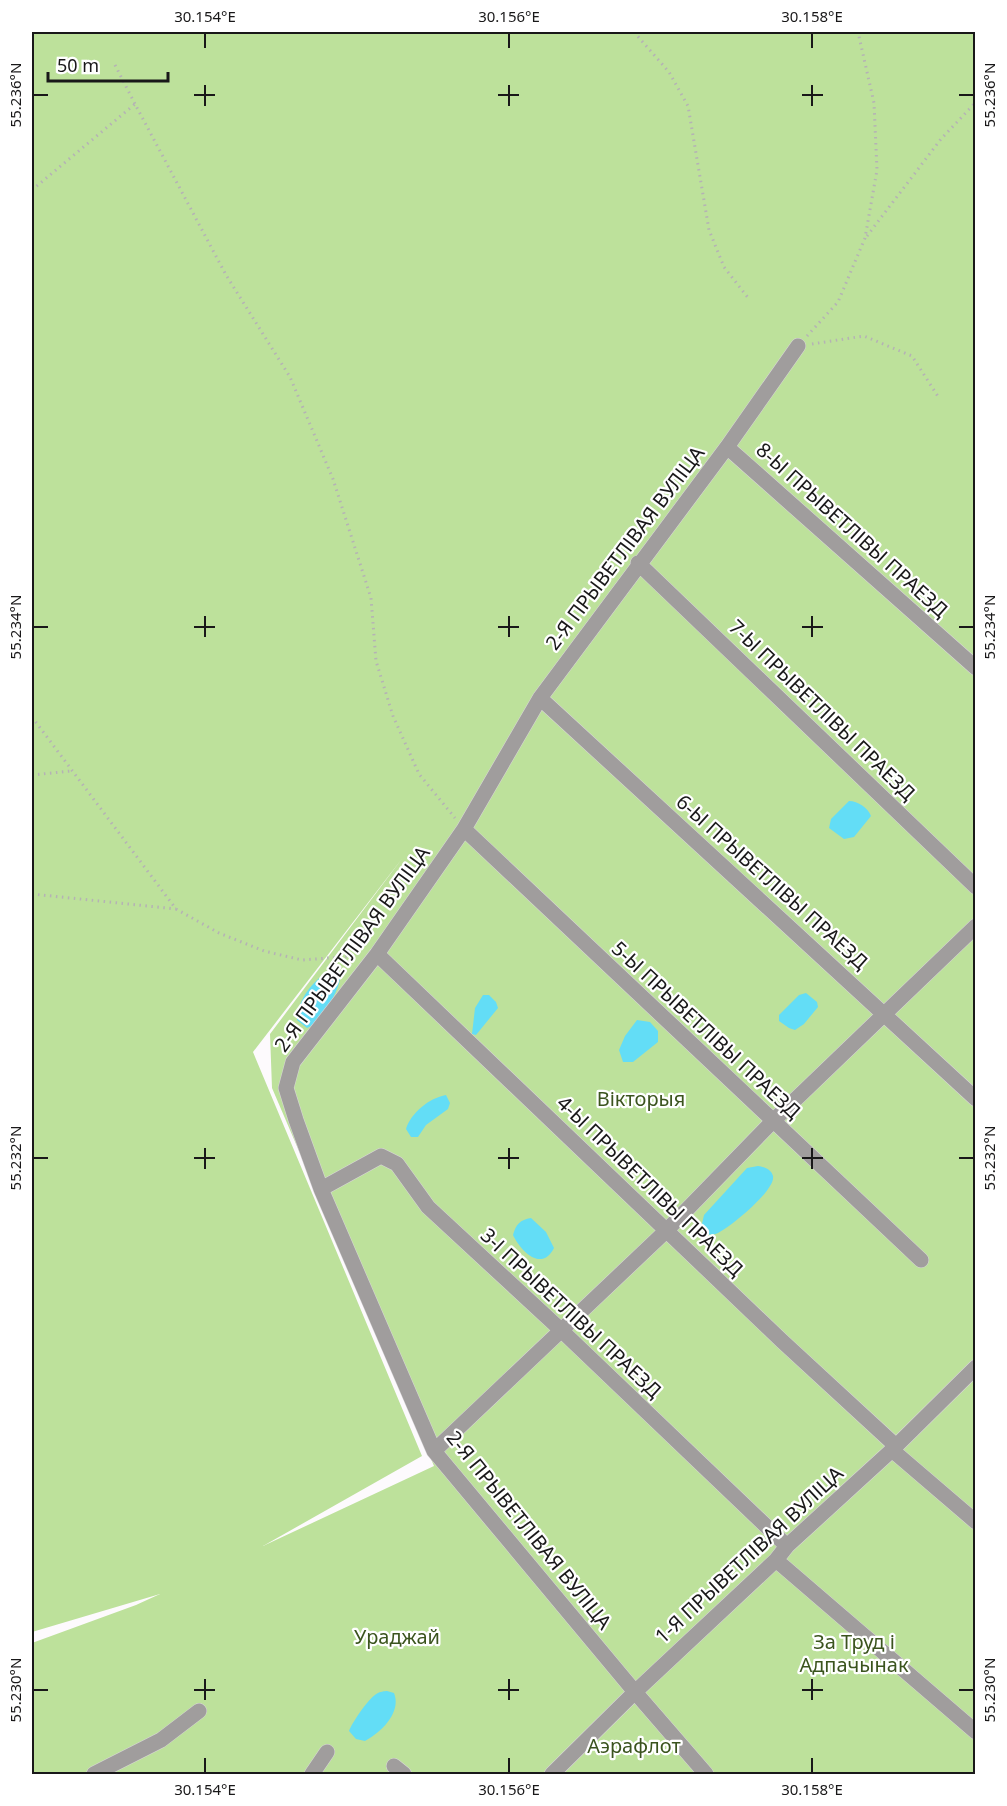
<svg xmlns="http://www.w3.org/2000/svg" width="1007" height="1806" viewBox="0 0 1007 1806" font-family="'Noto Sans',sans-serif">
<rect width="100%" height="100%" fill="#fdfafd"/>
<path fill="#bde19b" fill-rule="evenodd" d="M32,32H975V1774H32V1643L136,1605L160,1594L32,1632ZM404,856L270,1034L272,1088L434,1466L263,1546L422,1456L253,1052Z"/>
<path fill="#63ddf6" d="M849,801C858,801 868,808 871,816L854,837L844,839L829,828L831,819Z
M327,972L340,979C338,993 320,1024 307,1028L297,1020C297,1001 312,982 327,972Z
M806,993L817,1002L818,1007L804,1024L795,1030L789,1028L779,1021V1015L799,995Z
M483,995H489L496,1002L498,1008L476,1035L472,1034L475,1008Z
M637,1020L650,1022L658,1031V1042L633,1062H623L619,1050L625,1036Z
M446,1095L450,1103L448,1109L426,1125L418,1137H411L406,1129C411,1113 429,1098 446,1095Z
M758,1166C764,1167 771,1169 773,1176C776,1190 730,1227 718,1233C713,1235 709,1235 704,1233L701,1228L704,1215L747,1168Z
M531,1218L546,1232L554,1248C542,1272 521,1252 513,1235C516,1224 520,1220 531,1218Z
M387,1691L394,1693C402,1713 380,1733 365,1741L356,1739L349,1731C352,1723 369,1697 378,1693C379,1692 385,1691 387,1691Z"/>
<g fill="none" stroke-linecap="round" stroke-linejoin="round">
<g stroke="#d9d6d9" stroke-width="16">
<path id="minor" d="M727,447L976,668
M638,563L976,887
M540,698L976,1099
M464,829L921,1260
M377,954L782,1341L896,1446
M321,1189L381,1156L397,1164L428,1207L562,1331L787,1546
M892,1450L976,1522
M434,1451L667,1230L772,1122L976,926
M776,1560L976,1732
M394,1766L404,1774
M94,1774L161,1740L199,1711
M312,1774L327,1752
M552,1774L635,1692L776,1560L787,1546L892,1450L976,1367
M706,1774L635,1692L434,1451L321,1189L296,1120L286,1088L293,1062L377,954L464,829L540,698L727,447L798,346"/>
</g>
<path stroke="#b5b2b5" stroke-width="3" stroke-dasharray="1.5 4.5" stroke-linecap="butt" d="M634,32L669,72L688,106L709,230L724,267L749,299
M115,65L135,104
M32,190L135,104L226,275L290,377L333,479L371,598L376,661L393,716L419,774L455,818
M867,236L941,139L976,102
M807,336L838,302L865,238L877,170L874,103L858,32
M812,344L864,336L912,356L939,398
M32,717L176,909L219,933L264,951L302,960L355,956
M32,775L71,771
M32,894L176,909"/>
<use href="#minor" stroke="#a09d9d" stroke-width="15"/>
</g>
<path fill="none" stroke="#191819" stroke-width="2" d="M205,33V48M509,33V48M812,33V48M205,85V106M509,85V106M812,85V106M33,95H48M194,95H215M498,95H519M802,95H823M959,95H974M205,616V637M509,616V637M812,616V637M33,627H48M194,627H215M498,627H519M802,627H823M959,627H974M205,1148V1169M509,1148V1169M812,1148V1169M33,1158H48M194,1158H215M498,1158H519M802,1158H823M959,1158H974M205,1679V1700M509,1679V1700M812,1679V1700M33,1690H48M194,1690H215M498,1690H519M802,1690H823M959,1690H974M205,1758V1773M509,1758V1773M812,1758V1773"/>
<g text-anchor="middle" stroke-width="4.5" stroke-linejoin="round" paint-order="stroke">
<g font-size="20" fill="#191819" stroke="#fff">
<text transform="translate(852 530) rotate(42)" y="7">8-Ы ПРЫВЕТЛІВЫ ПРАЕЗД</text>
<text transform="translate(625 548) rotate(-53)" y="7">2-Я ПРЫВЕТЛІВАЯ ВУЛІЦА</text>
<text transform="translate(822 710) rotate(44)" y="7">7-Ы ПРЫВЕТЛІВЫ ПРАЕЗД</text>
<text transform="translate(772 882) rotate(42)" y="7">6-Ы ПРЫВЕТЛІВЫ ПРАЕЗД</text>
<text transform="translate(352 949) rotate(-54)" y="7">2-Я ПРЫВЕТЛІВАЯ ВУЛІЦА</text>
<text transform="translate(706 1030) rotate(43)" y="7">5-Ы ПРЫВЕТЛІВЫ ПРАЕЗД</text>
<text transform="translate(650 1186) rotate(44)" y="7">4-Ы ПРЫВЕТЛІВЫ ПРАЕЗД</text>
<text transform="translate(571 1313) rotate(43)" y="7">3-І ПРЫВЕТЛІВЫ ПРАЕЗД</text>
<text transform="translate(529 1530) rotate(51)" y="7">2-Я ПРЫВЕТЛІВАЯ ВУЛІЦА</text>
<text transform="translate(749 1555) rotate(-43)" y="7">1-Я ПРЫВЕТЛІВАЯ ВУЛІЦА</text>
</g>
<g font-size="20" fill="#3b541e" stroke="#fff">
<text x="641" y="1106">Вікторыя</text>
<text x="397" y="1644">Ураджай</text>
<text x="854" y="1649">За Труд і<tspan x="854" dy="23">Адпачынак</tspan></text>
<text x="634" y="1753">Аэрафлот</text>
</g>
</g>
<rect width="1007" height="1806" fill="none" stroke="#ffffff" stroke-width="66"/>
<path d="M48 72v9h120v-9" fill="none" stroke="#191819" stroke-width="3"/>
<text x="57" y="72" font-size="18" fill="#191819" stroke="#ffffff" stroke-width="4.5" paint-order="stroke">50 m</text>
<rect x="33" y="33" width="941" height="1740" fill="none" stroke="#191819" stroke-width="2"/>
<g font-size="15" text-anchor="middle" fill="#191819">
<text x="205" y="22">30.154°E</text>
<text x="509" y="22">30.156°E</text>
<text x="812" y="22">30.158°E</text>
<text transform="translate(16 95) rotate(-90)" y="5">55.236°N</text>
<text transform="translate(990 95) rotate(-90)" y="5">55.236°N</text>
<text transform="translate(16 627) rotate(-90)" y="5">55.234°N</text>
<text transform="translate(990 627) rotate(-90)" y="5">55.234°N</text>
<text transform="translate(16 1158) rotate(-90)" y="5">55.232°N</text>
<text transform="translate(990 1158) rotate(-90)" y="5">55.232°N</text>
<text transform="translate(16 1690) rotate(-90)" y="5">55.230°N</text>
<text transform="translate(990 1690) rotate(-90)" y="5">55.230°N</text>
<text x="205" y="1795">30.154°E</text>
<text x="509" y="1795">30.156°E</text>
<text x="812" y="1795">30.158°E</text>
</g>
</svg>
